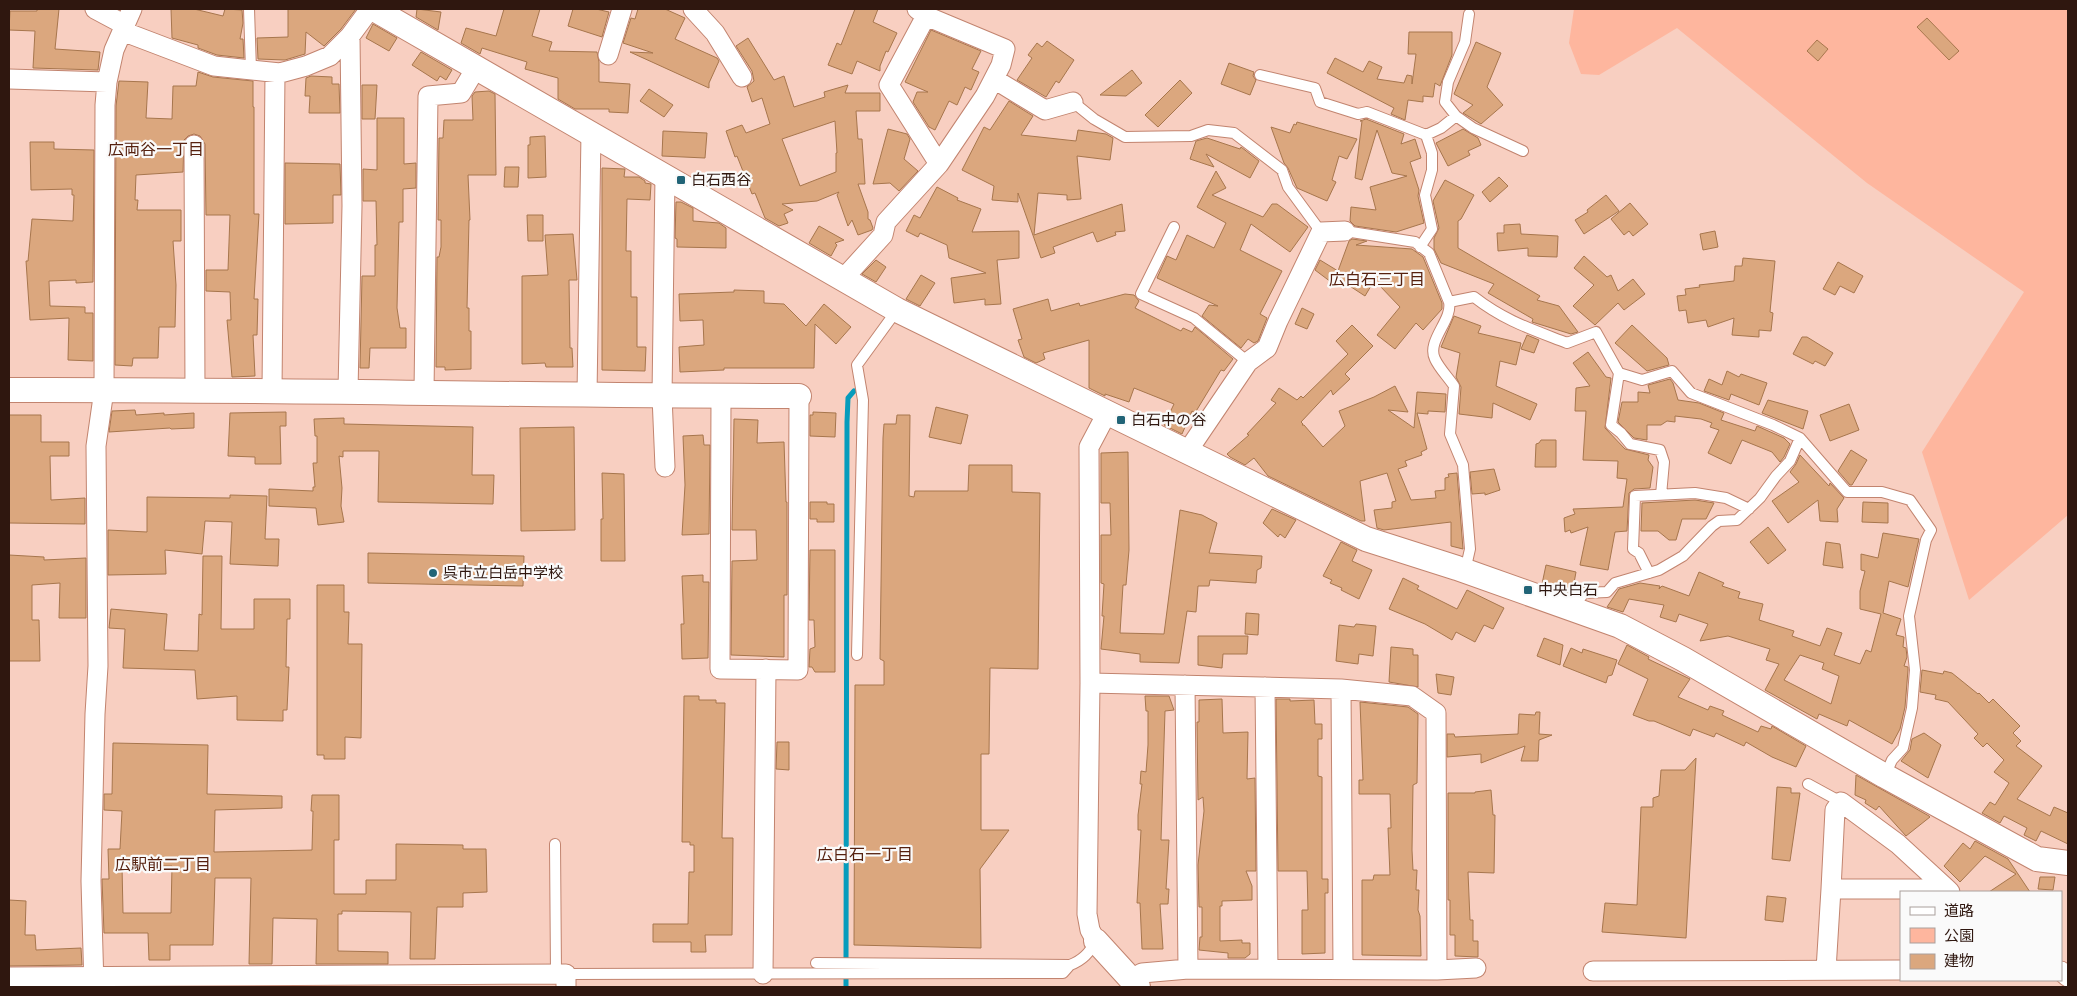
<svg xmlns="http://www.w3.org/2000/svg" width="2077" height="996" viewBox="0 0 2077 996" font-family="'PT Sans Narrow','Noto Sans JP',sans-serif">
<rect width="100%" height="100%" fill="#f8cfc1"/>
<path fill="#feb69e" d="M1574,9H2068V515L1969,600L1922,452L2024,292L1867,183L1677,28L1599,75L1581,74L1569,43Z"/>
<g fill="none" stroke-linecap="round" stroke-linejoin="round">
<path stroke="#069cbc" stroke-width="5" d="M846,964L847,422L848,398L854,391
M846,987V972"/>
</g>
<path fill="#dba77e" stroke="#a7764d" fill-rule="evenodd" d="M37,9H59L55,49L100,52L98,70L33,68L35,31L9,30L10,11H37Z
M171,9H194L223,16L225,9L242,10L243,23L240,39H243L244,58L217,55L198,48V45L172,38Z
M288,9H356L341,29L324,46L306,32L305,54L285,60L258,59L257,38L288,37Z
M417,9L441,12L438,30L416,17Z
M504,9H540L532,36L552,42L549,51L597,52L599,62V82L630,84L628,113L609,112V109H575L558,99V78L525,69L527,62L482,48L480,54L461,43L466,28L496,36Z
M573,9H596L609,12L602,37L568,26Z
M638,9H665L685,18L675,39L717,58L719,61L709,83V88L630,52L653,53L623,43L631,18L635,19Z
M855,9H878L873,22L897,33L888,52L886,51L880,66V71L857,61L852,74L828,65L837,43L841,45Z
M1927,18L1959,51L1949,60L1917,27Z
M373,24L397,38L389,51L366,38Z
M931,30L981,51L972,69L979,72L971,90L965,87L957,105L949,101L935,130L929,127L913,102L917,92H928L905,82Z
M1409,32H1452V55L1440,86L1435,83L1433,97L1423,96V102L1408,100L1405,120L1391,114L1394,108L1327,73L1335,58L1363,72L1369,61L1382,67L1377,79L1404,83L1407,75L1412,76V84L1416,54H1408Z
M748,38L774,80L784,76L794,107L825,97L824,92L848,85L845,93H880V111H856L858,139H862L865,184H858L868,212V219L870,220L873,228L872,230L858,235L852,220L848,226L837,195L839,192L817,201L782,204L793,210L784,214L788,223L779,226L765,218L755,193L752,194L737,156L735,157L726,131L742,125L746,133L770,124L762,98L752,102L747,87L754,81L752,71L736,46ZM835,121L837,153H836V172L800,186L782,139Z
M1817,40L1828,49L1818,61L1807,51Z
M1047,41L1074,60L1059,83L1056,81L1046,97L1017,80L1032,58L1028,55L1037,43L1042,47Z
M1476,42L1501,53L1487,87L1503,105L1481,124L1463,113L1473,105L1454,94Z
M421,52L452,70L446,80L440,76L437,81L412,65Z
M1229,63L1254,72L1253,76L1256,80L1250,95L1221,84Z
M1132,70L1142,83L1126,96L1100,95Z
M198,72L213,77L253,81V107H254V214H259L254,299H258L257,335H253L255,376L232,377L227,320H231L230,292L206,291V270H228L230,215H206L205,144L200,136L194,134L188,136L184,140L183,172L136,175L135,200H138L137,210H181V241H173L176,285L175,327H159L158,358H133L132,366L115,365L116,106L119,81L148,82L146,118L172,119L173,86H196Z
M311,76L332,77V84H339L340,113H309L310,96H305L306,78Z
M1180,80L1192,93L1158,127L1145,115Z
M362,85H377L375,119H362Z
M649,89L673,105L664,117L640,101Z
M489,91L495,94L496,175H468L470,220H469L467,308H469V331H471V369L445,370V367H436L437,257H439L441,247V220H438L439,138H443L444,120H473L472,96L475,92Z
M1009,101L1033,116L1021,135L1076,141L1078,130L1106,134L1113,138L1110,160L1077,156L1081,199L1067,200V195L1038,193L1034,235L1122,204L1125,231L1115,232L1116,235L1097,242L1093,232L1053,247L1055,253L1041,258L1018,193V202L992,200L994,186L962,170L984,127L990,130Z
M377,118H404V164L416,163V188L403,189V222H399L397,308L400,328H406V348H370L369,368H360L362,276H375V245H377L376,201H363V169L377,170Z
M1366,119L1404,134L1401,144L1415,139L1421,158L1410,162L1419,190L1418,196L1424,223L1396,232L1355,226L1350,221L1351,207L1376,210L1370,187L1407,176L1392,173L1377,130L1362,180L1355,178L1362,121H1360Z
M1297,122L1357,139L1347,159L1339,156L1332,180L1336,182L1327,201L1297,188L1288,168L1284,163L1271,127L1290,133L1294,124L1296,125Z
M888,129L907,134L910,139L904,159L918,171L899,191L890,183L873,184Z
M1463,129L1478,138L1481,145L1468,151L1470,155L1448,166L1436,143Z
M663,131L707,133L705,158L662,156Z
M545,136L546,177L528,178V145H530V137Z
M1207,138L1240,149L1241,147L1259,161L1250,178L1206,154L1214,167L1190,159L1196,141Z
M30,142H54V149L94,150L93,282L76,283V280L49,281L50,306L85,307V313H93V361L68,360L69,318L30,320L26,261H28L32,219L73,221L74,195H72V189L31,190Z
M285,163L340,164L341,195H333V223L285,224Z
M505,167H519L518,187H504Z
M602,168L625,169L624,177H639L645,181V183L651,184L650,200L627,199L626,251H631V297H637V347H646L645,371L602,370Z
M1216,171L1226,188L1212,195L1263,217L1272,204H1277L1308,227L1290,252L1251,224L1240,250L1282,271L1260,314L1267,318L1258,341L1254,343L1248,339L1241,348L1202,316L1209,305L1218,306L1157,278L1167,256L1176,260L1187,235L1214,248L1226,223L1197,207Z
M1499,177L1508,186L1490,202L1482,192Z
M1445,180L1474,195L1461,219L1458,221V248L1540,296L1537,300L1559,306L1578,332L1571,334L1532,322L1533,319L1488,293L1494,284L1441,263L1434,249V238L1439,228L1433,201Z
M937,187L958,198L957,200L981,209L972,232L1019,231V258L997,260L1001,304L985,305V299L954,303L951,278L986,273L949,258L947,245L920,233L918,237L906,231L914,215L920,218Z
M1606,195L1619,211L1584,234L1575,220L1588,212L1587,210Z
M676,202H681L693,208V221L719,223L726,228V248L677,247V239L675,238Z
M1630,203L1648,224L1633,236L1629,231L1624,235L1611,219Z
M527,215H543V241H528Z
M1520,224L1521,234L1558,236L1557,257L1528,256V248L1498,251L1497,233H1504V225Z
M819,226L844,240L835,243L837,245L831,256L809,243Z
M1715,231L1718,247L1703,250L1700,234Z
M573,234L577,280H569L570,348H572L573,367H546L545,363L522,364V276L548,275L545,235Z
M1352,239L1367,241L1356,245L1412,249L1423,257L1442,303V309L1423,330L1416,323L1395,349L1377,335L1400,307L1379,285L1378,286L1374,281L1365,296L1339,279L1335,285L1315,270L1320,260L1338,271L1349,241Z
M1584,256L1607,277L1611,275L1618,291L1633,279L1645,294L1624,310L1618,303L1595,325L1573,306L1594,285L1574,268Z
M1743,258L1775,261L1770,312L1773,313L1771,331L1759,330V337L1732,335L1734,318L1708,327L1706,320L1688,323L1686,310L1679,311L1677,296L1686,295L1685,289L1700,287L1699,285L1734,281L1735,266H1742Z
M876,260L886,267L876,282L862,274Z
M1838,262L1863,276L1854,293L1840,286L1835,295L1823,289Z
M921,275L935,283L920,306L906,299Z
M734,290L764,291V303L784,304L806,326L824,304L851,327L836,344L815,324L814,368H724V370L680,372L679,347L704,345L703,320L680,321L679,294L734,292Z
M1125,294L1134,295L1139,301L1135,308L1181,331L1183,328L1192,332L1195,327L1233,359L1224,371L1221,370L1195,413L1192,411L1182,434L1164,425L1174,404L1134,388L1129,402L1105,394V396L1089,388V340L1043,353L1045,359L1036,363L1024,357L1018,340L1022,339L1013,309L1048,299L1051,311L1079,303L1080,306Z
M1302,308L1314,314L1307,329L1295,324Z
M1454,316L1481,326L1478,333L1521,343L1516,365L1500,361L1496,386L1537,404L1530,420L1493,403L1492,418L1459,414L1461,387L1456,377L1460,353L1441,347Z
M1352,325L1373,346L1345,374L1350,379L1333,395L1331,390L1301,422L1303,424L1302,425H1304L1323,447L1345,426L1339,411L1374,397L1395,386L1408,412L1388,410L1414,428L1417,392L1446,394L1445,412L1428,411V414L1417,413L1427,449L1421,452L1422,455L1405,461L1407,466L1398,469L1411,500L1436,498L1435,491L1445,490V478L1449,477L1448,474L1457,473L1463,549L1451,546V522L1384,530L1377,528L1374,510L1392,508V502L1396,501L1387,473L1360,481L1365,521H1361L1268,476L1254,458L1245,465L1230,457L1227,454L1249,435L1247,434L1276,403L1271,400L1279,388L1297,400L1301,396L1303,398L1348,354L1336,341Z
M1632,325L1667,358L1669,365L1647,371L1615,343Z
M1527,335L1539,340L1534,353L1521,349Z
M1802,337H1807L1833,353L1825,366L1815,361L1813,364L1793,354Z
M1588,352L1606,377L1611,378L1605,428L1625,449L1649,455L1648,460L1653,467L1650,488L1634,489L1629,493L1627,531L1615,532L1608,570L1580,565L1588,527L1571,533L1570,530L1565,532L1564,518L1575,514L1573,509L1623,507L1627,479L1617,478L1618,461L1583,460L1586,411H1575L1576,388L1590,386L1573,363Z
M1727,371L1739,377L1741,374L1767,383L1759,405L1731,394L1729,400L1704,391L1709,379L1722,385Z
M1670,379L1673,383L1678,400L1699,403L1724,413L1721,420L1755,431L1757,426L1784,438L1790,444L1784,457L1780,462L1772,452L1742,440L1731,464L1708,453L1719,430L1710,427L1712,423L1701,419L1675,416V422L1667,421L1661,425H1647V440L1634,438L1618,422L1622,402H1638V392L1650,393L1648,385Z
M1768,400L1808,411L1803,429L1762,413Z
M1849,404L1859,430L1830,441L1820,415Z
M936,407L968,415L961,444L929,437Z
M135,410L136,415L164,413V415L194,413V428L171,429L170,428L109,432L112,411Z
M286,412V426H280L281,464H255V457L228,456L230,413Z
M813,412L836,413L835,437L810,436V415H813Z
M9,415H41V442H69V456H50L51,500L85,498V524L9,523Z
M897,415H910L909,496L914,497L915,491H968L969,465H1012V492L1040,493L1038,669L990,668L989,754H981V830H1009L980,869L981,948L854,945L855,685H884V661L880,659L883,438L884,424H896Z
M344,418V424L473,427L472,475H494L493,504L378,502L379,451H343V457L339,456L342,488L341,506L344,522L318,525L316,508L269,506V489L313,491V487H315L313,463H317V436H315L314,419Z
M734,419L758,420L757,443L784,442L786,502H787V595H784V657L731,655L732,561L757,560L756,530H732Z
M574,427L575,530L521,531L520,428Z
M703,435L704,445H710L709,534L682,535L685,485L683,436Z
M1541,440H1556V467H1535L1536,444L1539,443Z
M1851,450L1867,460L1852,485H1850L1838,471Z
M1128,452L1129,550L1126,585H1123L1120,633L1164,634L1180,510L1202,515L1217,523L1209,553L1262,556L1261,568L1257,570L1256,583L1210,580L1209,586H1198L1196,612L1187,611L1179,663L1140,662V654L1101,649L1104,616H1102L1104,584L1101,583V535H1111L1110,503H1101V453Z
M1800,455L1829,486L1830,483L1844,498L1837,509L1838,522L1820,521L1818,500L1788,523L1772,501L1799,482L1790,472L1796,464Z
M1494,469L1500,490L1485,495V493L1472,494L1470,472Z
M602,473L624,474L625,561H601V519H603Z
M230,495L267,496L265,539H279L278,566L230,564L232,522L205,521L202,554L165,550L166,574L108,575V530L147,532V497L230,498Z
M1695,500L1714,503L1706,519H1682L1676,540H1669L1658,531H1641L1642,503Z
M810,502H827V504H834V522H817V519H810Z
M1863,502L1888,503V523L1862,522Z
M1272,509L1296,520L1285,538L1280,534L1278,537L1263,523Z
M1768,527L1786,550L1768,564L1750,542Z
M1883,533L1919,539L1908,587L1889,581L1883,613L1901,619L1896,635L1904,637L1903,647L1906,648L1907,657L1904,666L1908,667V670L1905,707L1900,729L1892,744L1849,720L1847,726L1819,714L1817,719L1765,690L1779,664L1766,660L1770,649L1728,636L1700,641L1708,624L1679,614L1676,622L1660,617L1664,605L1629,599L1623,612L1607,607L1619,589L1640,583L1660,586L1659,589L1662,586L1689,596L1699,572L1724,583L1722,586L1740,592L1738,598L1763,604L1759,620L1794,631L1792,636L1820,646L1827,628L1842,633L1834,655L1860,664L1866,650L1871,652L1881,614L1860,609V591L1865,571L1861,570V554L1878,558ZM1800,655L1824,663L1822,669L1839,676L1831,704L1784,680Z
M1341,542L1357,550L1352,561L1372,570L1359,599L1341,590L1342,588L1330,583L1332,580L1323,576Z
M1826,542L1840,544L1843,568L1823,565Z
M810,550H835V672H815L812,667H809L810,649L815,647L814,620H809Z
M368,553L524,556L523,586L368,583Z
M9,555L44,557V560L86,558V618H59L60,583L32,585V620H39L40,661H9Z
M203,556H222L221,629H254V599H290V619H287L286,667H289L287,710H283V721L237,720V696L197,699L195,670L123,668L125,629L109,628L111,609L167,614L164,650L198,651L199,614L202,615Z
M1546,565L1576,572L1572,594L1542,584Z
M703,575V582H709L708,658L682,659L681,624H684L682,576Z
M1403,578L1419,586L1417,589L1457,609L1467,590L1504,608L1493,629L1484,625L1475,642L1456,632L1452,640L1425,624L1389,609Z
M317,585H344V612H349L348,644H362L361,738L345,737V759H324V755H317Z
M1246,613L1259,614L1258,635L1245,634Z
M1356,624L1376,626L1373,656L1359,654L1358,664L1336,661L1339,625L1354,627Z
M1198,636H1248L1247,654H1223L1222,668L1198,665Z
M1544,638L1563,645L1560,665L1537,656Z
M1627,645L1649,657L1648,659L1690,679L1678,697L1708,710L1710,706L1724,711L1722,715L1758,732L1761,726L1771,729L1772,726L1806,746L1796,767L1772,757L1746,742L1744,746L1716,733L1714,737L1693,729L1690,736L1654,721H1649L1633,715L1648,679L1618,664Z
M1391,647L1413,649V655H1418V687L1389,682Z
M1571,648L1582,653L1583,649L1617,660L1612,675L1608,676L1606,683L1563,666Z
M1922,670L1943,674L1944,671L1952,673L1978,694L1979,693L1989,703L1993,699L2020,726L2013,733L2021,741L2016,746L2042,766L2017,799L2050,816L2054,807L2068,813V844L2041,831L2036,841L2024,835L2027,828L2004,816L2000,823L1982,813L1990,802L1995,805L2009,783L1994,772L2004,760L1987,743L1983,747L1974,738L1978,734L1948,702L1935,699L1936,695L1920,692Z
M1436,674L1454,677L1451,695L1438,693Z
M684,696H699V700H716V703H725L722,838H733L732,935H705L706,952H691V942H653V924H688L689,872H694V845H690V842H682Z
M1145,696H1169L1174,710L1165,711L1161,840H1169L1166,889H1169L1168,904H1160L1163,949H1142L1140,903H1137L1141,830H1138V815L1142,784H1140L1141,771L1146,772L1148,745V711H1146Z
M1222,699L1223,733L1248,732L1247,779L1255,778L1256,871H1246L1252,886V900L1222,901V906H1220V941L1242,940V943H1250V954L1245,958H1228V953L1199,950L1200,937H1202V907H1199L1198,865L1204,811L1203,797L1198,800L1197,722H1199V700Z
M1276,699H1290V701L1314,700L1315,724H1322V739H1318V776L1322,777V879H1328V893H1325V953L1302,954V910H1308L1307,871H1278Z
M1360,702L1408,707L1418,714L1417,783L1413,785L1412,850L1413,870H1417L1416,890H1419L1418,910L1420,916L1421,956L1362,955V880H1373L1374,875H1390L1388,828H1391L1390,794H1359V780H1363Z
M1536,712H1540L1539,734L1552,735L1539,740L1538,761H1521L1525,746L1481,763V754L1447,757V734H1454L1455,737L1518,734L1519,714L1535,715Z
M1924,733L1941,745L1928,778L1901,761L1910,750L1912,739Z
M777,742H789V770L776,769Z
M113,743L208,745L207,794L282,796V808L215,810L214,852L312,850L313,811H311L312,795H339V840H334V894H366V880H396V844L463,845V849H486L487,892L463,893V907H437L435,959H410L411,912L342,911V914H338V951L388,952V964H316L317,919L273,918L272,964H249L251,878H215L213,945H170V960H149L148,933H104L102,879H109L108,849H120L122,811L104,810V794H112ZM122,866H172L171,913H123Z
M1696,758L1686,938L1602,932L1605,903L1637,905L1641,807H1653V798L1659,796L1661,770H1685Z
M1856,775L1929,816L1930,817L1906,836L1879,806L1876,810L1865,803L1866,800L1855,795Z
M1777,787L1791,788V793H1800L1790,861L1772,859Z
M1491,790L1493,815H1495L1494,873L1468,872L1470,920H1473V941H1478V957L1455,956V935H1450V900H1448V793H1475V792Z
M1975,841L2008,859L2030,892H1989L2016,874L1985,856L1960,882L1944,866L1963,843L1970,849Z
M2040,877H2055L2053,890L2038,889Z
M1767,896L1786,898L1783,922L1765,920Z
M9,900L26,901L25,935H35L36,950L81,948L82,965L9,966Z"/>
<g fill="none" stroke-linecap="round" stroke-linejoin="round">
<g stroke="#c2846f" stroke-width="12">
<path id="service" d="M249,9L251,70
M1260,75L1315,88L1320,102L1358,114L1367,112L1426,135L1432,153V170L1425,195L1432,229L1420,247
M1073,102L1094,119L1125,137L1191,136L1208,130L1234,133L1282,170L1288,187L1321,232
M1456,116L1473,128L1523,151
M1426,135L1441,128L1456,116L1445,102L1448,82L1465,42L1469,14
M1174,227L1141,294L1194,318L1248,362
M1345,231L1415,242L1429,253L1449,302L1474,297C1505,321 1531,329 1567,343L1596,332L1619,373L1642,380L1672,371L1691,393L1773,425L1800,438L1847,492H1882L1910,500L1931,530L1926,540L1909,616L1915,670L1912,708L1903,748L1892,760L1885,776
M1449,302C1453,320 1426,341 1435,359C1439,368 1448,377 1454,386L1450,434L1463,465L1470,549L1465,571
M1619,373L1611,425L1621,433L1630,444L1660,450L1664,462L1661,495
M1649,573L1639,553L1633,549L1635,496L1695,493L1726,498L1749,509
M1572,609L1584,593L1607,592L1615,583L1659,570L1683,556L1712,526L1719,521L1737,520L1760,498L1776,476L1790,461L1800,438
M857,655L863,400L857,365L897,310
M1808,784L1841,802
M555,844L556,974
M816,963L1070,965C1083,960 1089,953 1096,941
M566,974L1063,973L1070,965"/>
</g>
<g stroke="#c2846f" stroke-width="21">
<path id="minor" d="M95,9L125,25
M693,9L715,33L742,77
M926,16L889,85L939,164
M122,31L214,66L280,73L306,66L330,56L350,36L370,9
M608,55L622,9
M9,79L107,82
M994,79L1045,110L1073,102
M194,145L195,390
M665,176L662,396L665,467
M843,279L883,235L886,222L939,164L985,96L1001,65L1005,49L926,16L917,9
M272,391L275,73
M348,391L352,206L350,36
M424,392L428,96L461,93L476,68
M587,395L591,133
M721,396L720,669L798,670L799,396
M1187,452L1248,362L1267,348L1278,321L1321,232L1345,231
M1090,683L1341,689L1412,696L1436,713L1437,970
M1185,685L1188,969
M1265,687L1268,969
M1341,689L1343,968
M1947,889H1831L1835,810L1841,802L1898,844L1947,889L1950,892
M1096,941L1090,930L1087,914L1090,683L1089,447L1107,413
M1826,970L1831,889
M1593,971L1901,970
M2061,971L2068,977
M763,974L766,669
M9,977L566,974V987
M1132,979L1142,973L1188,969L1437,970L1476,968
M94,987L91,881L95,714L98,666L96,446L104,390L105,105L107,82L114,50L132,9"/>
</g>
<g stroke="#c2846f" stroke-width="26">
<path id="tertiary" d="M374,9L897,310L1366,539L1457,568L1620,626L1683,659L1885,776L2037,859L2068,863
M9,390C272,389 536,396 799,396
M1096,941L1138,987"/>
</g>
<use href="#service" stroke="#fff" stroke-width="10"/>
<use href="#minor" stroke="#fff" stroke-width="19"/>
<use href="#tertiary" stroke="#fff" stroke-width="24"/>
</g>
<g fill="#216477" stroke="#fafafa" stroke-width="2">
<rect x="676" y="175" width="10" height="10" rx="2.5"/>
<rect x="1116" y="415" width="10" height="10" rx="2.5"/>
<circle cx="433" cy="573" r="5"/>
<rect x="1523" y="585" width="10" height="10" rx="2.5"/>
</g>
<g text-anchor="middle" stroke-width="4.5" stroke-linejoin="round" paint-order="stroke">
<g font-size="15" fill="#2f170f" stroke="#fafafa" text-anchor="start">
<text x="691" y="185">白石西谷</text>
<text x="1131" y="425">白石中の谷</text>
<text x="443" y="578">呉市立白岳中学校</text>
<text x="1538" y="595">中央白石</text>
</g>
<g font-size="16" fill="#56210f" stroke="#fafafa">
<text x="156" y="155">広両谷一丁目</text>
<text x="1377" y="285">広白石三丁目</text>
<text x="865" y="860">広白石一丁目</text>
<text x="163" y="870">広駅前二丁目</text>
</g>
</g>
<rect width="2077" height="996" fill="none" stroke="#2f170f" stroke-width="20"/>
<rect x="1900" y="891" width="162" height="90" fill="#fafafa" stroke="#a99f9c"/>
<rect x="1910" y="907" width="25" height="8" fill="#ffffff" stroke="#a99f9c"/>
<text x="1944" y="916" font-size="15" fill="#2f170f">道路</text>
<rect x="1910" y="928" width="25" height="15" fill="#feb69e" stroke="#a99f9c"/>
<text x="1944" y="941" font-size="15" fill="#2f170f">公園</text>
<rect x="1910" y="954" width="25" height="15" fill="#dba77e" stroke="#a99f9c"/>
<text x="1944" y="966" font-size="15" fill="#2f170f">建物</text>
</svg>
